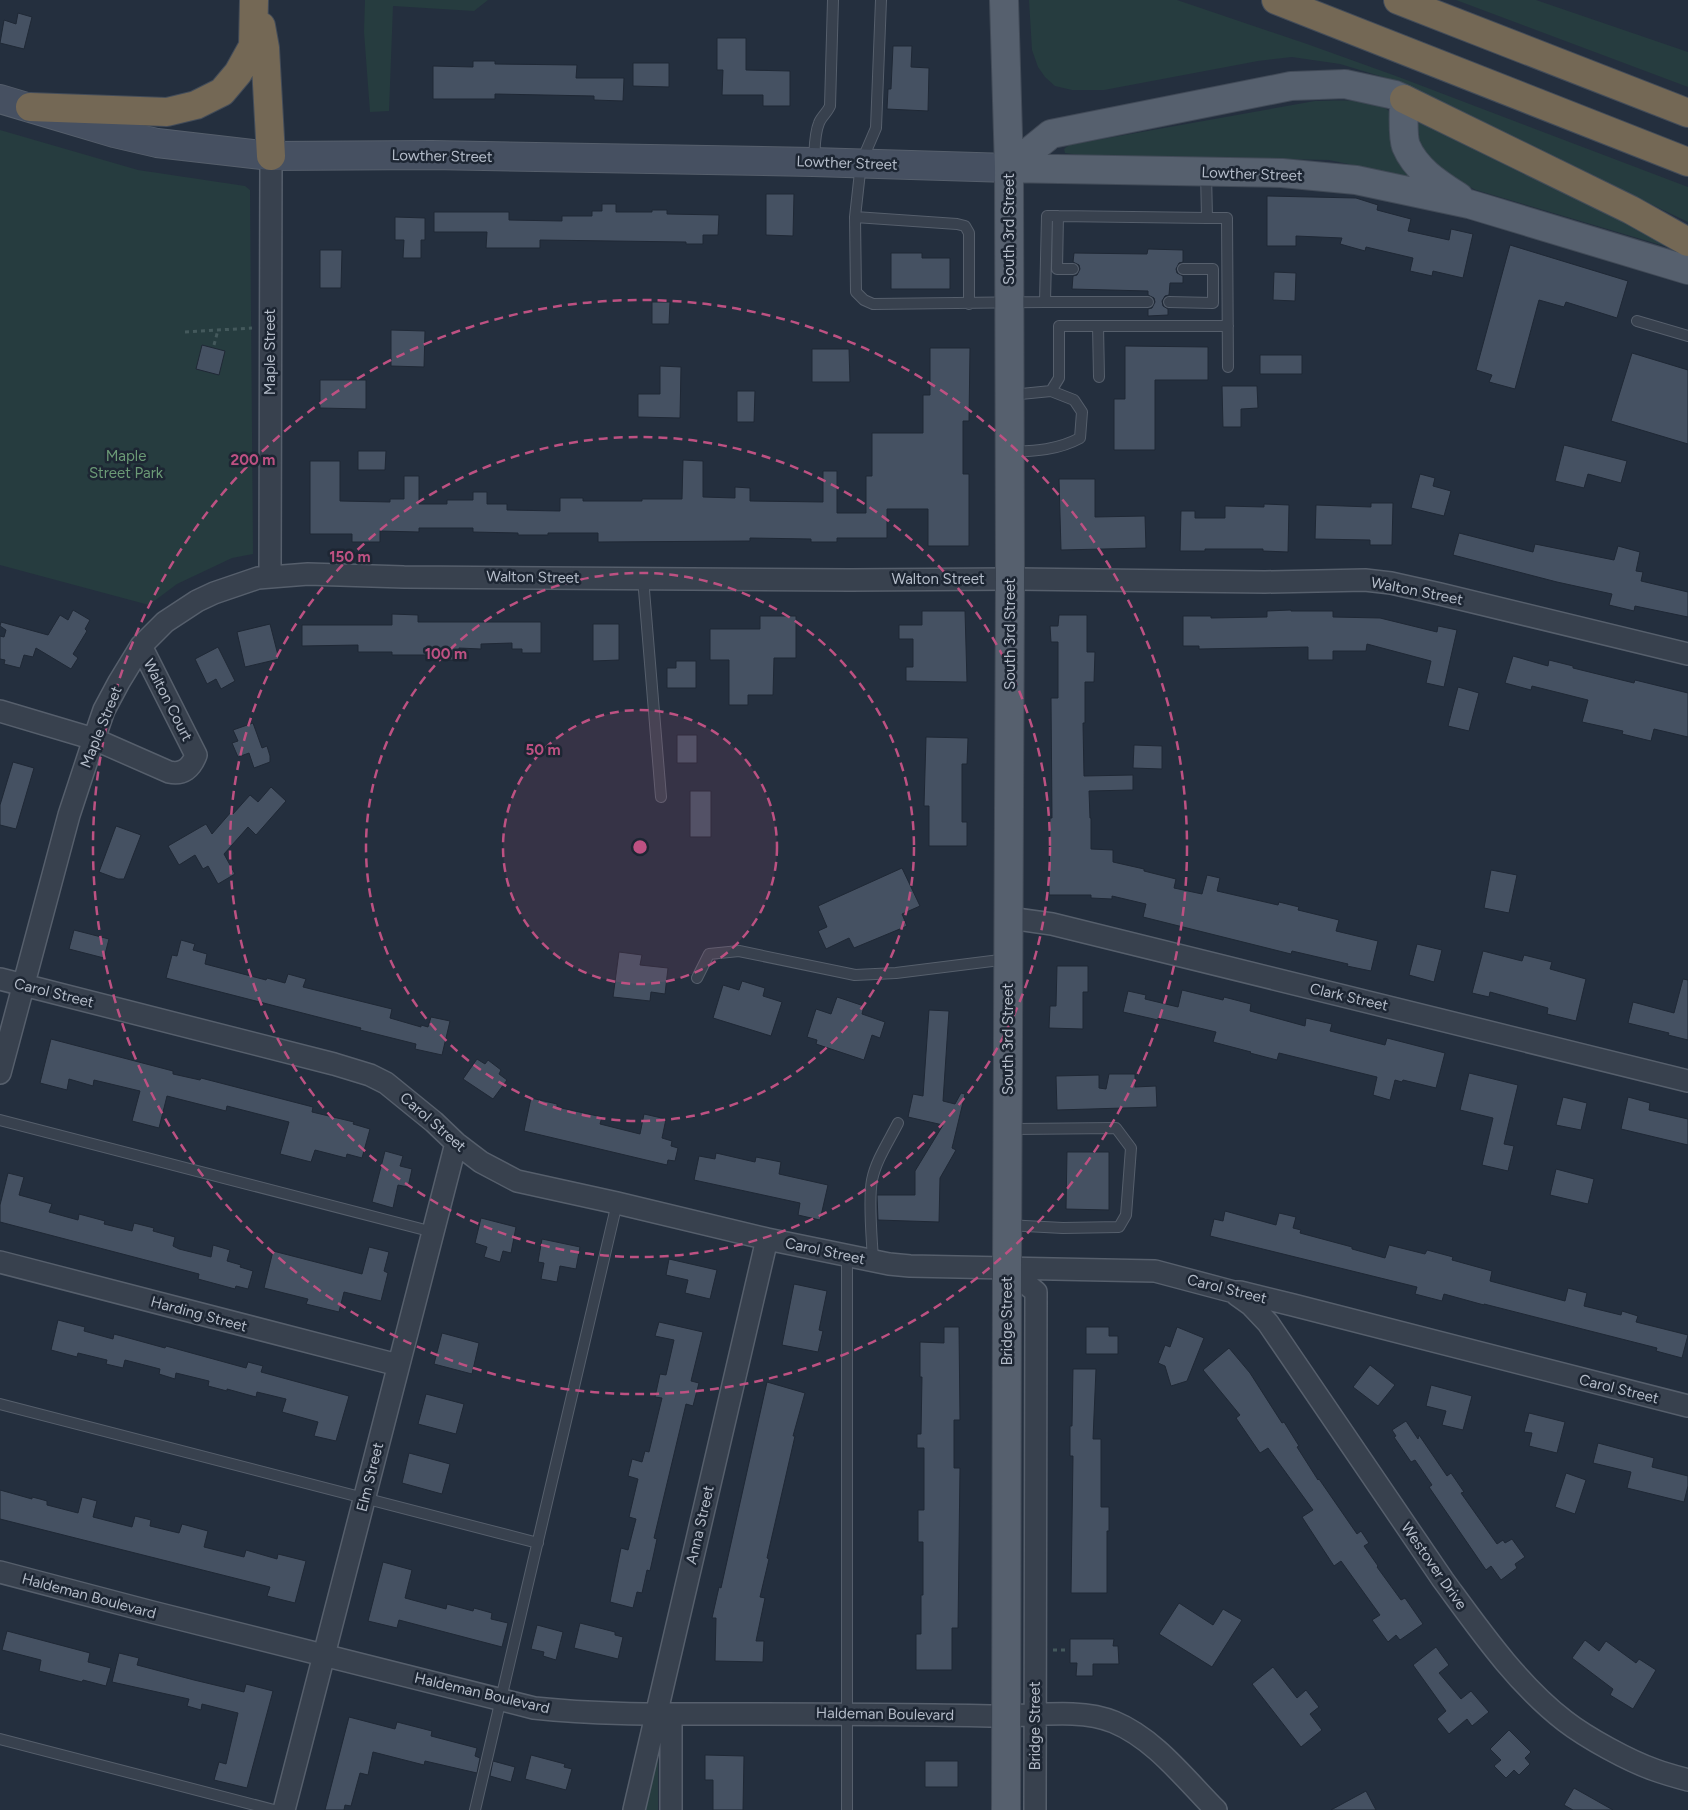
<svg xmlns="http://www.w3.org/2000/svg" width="1688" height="1810" viewBox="0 0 1688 1810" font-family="Figtree,sans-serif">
<rect width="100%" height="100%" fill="#242f3e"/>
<path fill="#263c3f" d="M365,0H488L474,11L393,6L389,111L370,112L364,32Z
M1029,0H1177L1307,44L1396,76L1688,187V222L1393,80L1340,64L1292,57L1258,61L1104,90H1072L1055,86L1045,77L1038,67L1032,50Z
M1456,0H1536L1688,52V87Z
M1315,101C1333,101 1367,98 1383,107C1388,109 1391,114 1394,118L1425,180L1329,160L1242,158L1160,160L1087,156L1065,153L1064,149L1069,145Z
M1421,123L1430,126L1688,253L1476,190C1456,180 1425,164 1416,141C1414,137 1415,130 1415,125Z
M0,130L138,170L245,186L250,190L253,554L232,558L177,584L149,605L0,565Z
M658,1753V1810H646Z"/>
<path fill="#455162" stroke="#1f2835" d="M18,13L32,17L24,49L0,43L4,20L16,24Z
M717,38H746V70L790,71V106H763V95H722L723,70H717Z
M893,46H912L911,67L929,68L928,111L887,109L888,89H891Z
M473,61H495V64L577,65L576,78H624L623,101L594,100V96L495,94V99H433V66L473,67Z
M633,63H669V87L633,86Z
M766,194H794L793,236L766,235Z
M1267,196L1356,198L1378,205L1377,210L1411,219L1408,231L1449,240L1451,229L1473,234L1463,278L1433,271L1432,276L1410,271L1413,258L1366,247L1365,251L1340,244L1342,238L1296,236V246H1267Z
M602,204H616V212H652V210H667V214L719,215L718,235H703V244H686V242L540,240V248H486L487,232H434V212H509V220L562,221V216H592V211H602Z
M395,217L425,218V240H421V258H403L404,240H395Z
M1510,245L1628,281L1617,318L1566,302L1564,307L1539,300L1515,389L1489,382L1492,375L1476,370Z
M1148,249L1183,250V262L1179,263L1176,269L1177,273L1183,276V283H1170L1169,295L1165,296L1162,301L1163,306L1168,309V315L1148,316V309L1152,308L1155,302L1154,298L1148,295V291L1072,289L1073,276L1077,275L1080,269L1079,265L1073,262L1074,253L1147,254Z
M320,250H342L341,288H320Z
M891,253H922V258H950V289H891Z
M1274,272L1296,273L1295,301L1273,300Z
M652,302H670L669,324H652Z
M391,330L425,331L424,367L391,366Z
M202,345L225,351L219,375L196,369Z
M1125,346L1208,347V380H1155V450H1114V399H1125Z
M930,348H970L969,421H963V474H969V546H928V509H887V538H837V542H811V539L750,538V541L598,542V533H548V535H518V533L473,532V528H419V532L380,531V542H352V534H310V461H340V501L390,502V499H404V476H419V504H447V500H473V492H487V504H507V510L560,511V498H583V501H642V499H682L683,460L703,461V497L735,498V487L750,488V501L823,502V471H837V513H866V476H872V433H923V395H930Z
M812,349H849L850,382H812Z
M1632,353L1688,370V444L1611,421Z
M1260,355H1302V374H1260Z
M660,366L681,367L680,418L638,417V394H660Z
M320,380H366V409L320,408Z
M1222,386H1257L1258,408L1241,409V427H1223Z
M737,391H755L754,422H737Z
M1564,445L1627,461L1621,483L1588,474L1584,488L1555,481Z
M358,451H386L385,470H358Z
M1420,474L1435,478L1433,486L1451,491L1444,516L1411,508Z
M1059,479H1095V517L1145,516L1146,548L1061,550Z
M1371,503H1393L1392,545H1370V540L1315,539L1316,505L1371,507Z
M1264,504L1289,505L1288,552L1263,551V549H1205V551H1180L1181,511H1195V518H1225V506L1264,507Z
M1459,533L1533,552L1535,544L1614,560L1618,546L1640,552L1636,571L1643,572L1641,581L1688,592V617L1635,606L1634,611L1609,605L1612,594L1557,582L1453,555Z
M73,610L90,620L85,629L87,631L73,654L78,658L71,669L36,648L33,657L24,655L20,668L4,664L5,660L0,659V636L4,637L6,630L0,626L1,622L48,635L60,615L68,620Z
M1291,610V611H1333V617L1380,618L1437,632L1438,626L1457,630L1444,687L1426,683L1431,661L1367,644L1366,651H1333V660H1308V647L1199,649V646H1183V616H1211V618L1267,617V611Z
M922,611H965L967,682L906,681V667H913V639H899V625H922Z
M392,614L418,615V622H541V653H522V649H512V643L481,644V649L459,648V660H432V655H392V652H358V645L302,646V625H392Z
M1059,615H1087V652H1095L1094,682H1085V723H1083L1084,776L1133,775V790L1089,791L1090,818H1091V849L1113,850V862L1144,869V871L1176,879L1174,888L1202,894L1207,875L1220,878L1217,891L1278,905L1279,902L1299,907L1298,910L1339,920L1336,931L1378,941L1371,971L1347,966L1348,964L1292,951L1291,954L1143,917L1146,904L1112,896V899L1091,898V895H1049L1050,818H1052L1051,698H1058V642H1051L1050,626H1058Z
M760,616H796V658H774L773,695H748V705H729V660H710V629H760Z
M270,624L279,659L245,667L237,632Z
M593,624H619V660L593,661Z
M218,647L235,681L221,689L216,679L207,684L195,659Z
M1513,656L1548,666L1549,660L1573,666V668L1634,683L1635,680L1688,693V737L1654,729L1651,741L1622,734L1623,731L1582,722L1588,700L1532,686L1531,690L1505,683Z
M676,661H696V688H667V668H676Z
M1458,687L1479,693L1469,731L1448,726Z
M253,723L262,748L267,746L270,756V762L254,768L249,753L238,757L232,743L238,741L233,730Z
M677,735H697V763H677Z
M926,737L968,738L967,764H962V822H967V846H929V806H924Z
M1134,745L1162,746V769L1133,768Z
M13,762L34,768L16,829L0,825V805Z
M271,787L286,801L256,835L248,827L224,854L235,874L218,884L208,866L203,869L195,855L179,865L168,846L206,824L212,834L231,812L233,814L250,795L258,802Z
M690,791H711V837H690Z
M116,826L141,835L124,879H118L99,872Z
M902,868L920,906L902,914L907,926L854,948L849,938L826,949L818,931L827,927L818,906Z
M1491,870L1517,875L1509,913L1484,908Z
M74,930L109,939L104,958L69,949Z
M181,940L195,944L193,950L207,954L205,964L266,980L267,978L285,983L288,974L306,979L303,987L392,1009L390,1018L421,1027V1025L428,1027L431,1017L450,1021L442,1055L415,1049L416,1044L360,1030L361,1028L166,978L172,955L177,956Z
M1417,944L1442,950L1434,982L1409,975Z
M1483,951L1522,961L1524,955L1552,962L1550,969L1586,979L1576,1021L1547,1014L1548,1008L1490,992L1489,997L1472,993Z
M619,952L642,955L640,965L668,968L665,994L651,992L650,1001L613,997Z
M1057,966H1088V992H1083V1029L1049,1028L1050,1006H1056Z
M1683,979L1688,980V1040L1668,1035L1669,1033L1628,1023L1633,1002L1674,1013Z
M742,981L765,988L763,996L782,1002L771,1036L713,1018L723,985L739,990Z
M1182,990L1223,1000L1224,997L1251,1004L1250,1011L1305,1026L1306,1018L1332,1024L1330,1031L1385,1045L1387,1038L1445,1053L1436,1088L1403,1080L1402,1082L1395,1080L1390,1100L1373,1095L1377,1077L1279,1053L1277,1060L1250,1053L1251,1052L1213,1042L1216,1032L1158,1018V1020L1123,1012L1128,991L1146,995L1145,999L1178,1007Z
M837,997L864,1006L862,1014L885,1022L880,1038L872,1035L864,1060L816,1044L817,1040L807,1037L816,1009L831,1014Z
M929,1010L949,1011L943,1101L955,1104L961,1093L965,1094L952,1148L956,1150L940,1178L939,1222L878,1220L877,1195H915V1171L943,1125L908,1117L913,1094L923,1096Z
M51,1039L173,1071V1074L200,1080L201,1078L313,1107L312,1112L354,1122L353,1124L370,1129L362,1158L347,1154L346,1158L315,1150L311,1162L280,1154L289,1122L227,1106L226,1111L167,1096L159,1128L132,1121L140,1091L94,1080L93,1086L69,1079L67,1090L40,1083Z
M477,1059L485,1064L488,1060L501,1070L499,1074L507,1080L493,1099L463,1079Z
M1469,1073L1518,1085L1504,1144L1514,1146L1508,1171L1482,1165L1493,1118L1460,1110Z
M1109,1074H1135V1087L1156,1086L1157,1107L1057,1110L1056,1076L1099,1075V1088L1106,1089Z
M1563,1097L1587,1103L1581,1130L1556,1125Z
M1628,1097L1650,1103L1649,1110L1688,1119V1145L1621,1129Z
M531,1098L557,1104V1107L602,1117L600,1124L640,1134L644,1114L666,1119L662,1138L672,1141L671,1146L678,1148L675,1161L668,1160L667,1165L524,1131Z
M385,1151L403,1156L400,1166L412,1169L408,1187L398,1185L393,1208L372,1202Z
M1067,1152H1109V1210L1066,1209Z
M716,1153L755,1162L756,1157L781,1162L779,1174L828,1185L820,1220L798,1215L800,1203L694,1180L699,1156L715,1159Z
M1556,1169L1594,1179L1588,1204L1550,1195Z
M8,1173L24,1177L19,1195L52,1204L49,1212L78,1220L79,1214L105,1221L104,1224L132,1231L134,1223L154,1228L153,1231L175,1237L173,1246L179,1249L211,1257L213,1245L230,1250L227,1261L241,1265L240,1267L253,1271L248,1289L236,1286L235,1289L198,1279L199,1274L0,1222V1205Z
M1225,1211L1276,1225L1279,1213L1296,1217L1293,1228L1301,1230L1300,1233L1352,1247V1249L1385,1258L1389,1245L1425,1254L1427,1250L1453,1257L1452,1260L1492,1271L1490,1281L1565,1301L1568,1288L1587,1293L1584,1306L1621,1315L1622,1311L1638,1316L1636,1322L1688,1335L1682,1358L1656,1351L1657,1348L1484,1304V1305L1444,1294L1442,1301L1415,1294L1417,1287L1210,1236L1214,1219L1223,1221Z
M481,1218L516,1227L511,1253L503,1251L500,1262L484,1257L487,1247L475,1243Z
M542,1239L580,1247L576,1269L560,1266L557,1282L541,1279L544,1263L538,1262Z
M369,1247L389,1252L384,1271L388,1273L381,1301L344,1292L339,1312L306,1304L308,1299L264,1288L273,1251L362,1274Z
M669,1259L717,1270L710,1299L685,1293L688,1280L666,1275Z
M794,1284L827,1291L819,1330L823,1331L818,1352L782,1345Z
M58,1320L85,1327L84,1331L113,1339L114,1334L165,1348L166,1346L246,1368L248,1362L263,1366L261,1372L349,1396L336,1441L314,1436L318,1422L282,1412L286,1399L257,1392L256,1397L227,1389V1391L208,1386L209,1381L176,1373L175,1379L159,1374L160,1369L125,1360L123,1368L106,1364L107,1360L78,1353L77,1357L51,1350Z
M659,1322L703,1332L691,1381L699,1383L693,1406L686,1404L654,1538L657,1539L650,1571L647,1570L642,1593L637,1592L633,1608L610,1602L621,1548L628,1550L636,1519L629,1517L638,1479L628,1476L632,1459L642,1462L645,1451L649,1452L662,1398L655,1397L660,1374L666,1375L674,1340L655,1336Z
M944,1327H959L960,1420H954V1468H960L958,1628H952V1670H916V1634H921V1595H923V1542H918V1510H924V1448H917V1434H921L922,1377H920V1342L944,1343Z
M1086,1327H1109V1336H1118V1354H1086Z
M1177,1327L1204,1338L1187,1381L1171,1386L1165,1366L1158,1363L1165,1345L1170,1347Z
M442,1333L479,1343L472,1374L434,1364Z
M1229,1348L1250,1373L1282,1423L1284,1422L1299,1446L1297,1447L1318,1480L1319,1479L1357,1534L1361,1531L1369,1543L1364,1546L1378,1566L1377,1567L1401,1600L1405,1598L1423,1624L1400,1640L1396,1635L1388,1642L1372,1620L1380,1615L1341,1561L1334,1566L1302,1517L1313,1510L1268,1448L1260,1453L1236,1418L1240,1415L1203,1370Z
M1370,1365L1395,1385L1378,1406L1353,1387Z
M1073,1369H1096L1093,1439H1101V1507H1109V1531H1107V1593H1071L1073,1456H1070V1426H1072Z
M767,1382L805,1393L793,1436H795L767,1558L769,1559L760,1597L765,1598L756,1641H764L763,1662L715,1661L716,1618H712L719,1587L721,1588Z
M1431,1385L1472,1396L1463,1430L1442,1425L1446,1411L1426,1406Z
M426,1394L464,1404L456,1434L418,1424Z
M1529,1413L1565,1422L1557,1453L1529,1446L1532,1433L1524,1432Z
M1406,1421L1418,1439L1419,1435L1447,1476L1451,1473L1464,1492L1461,1493L1497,1544L1503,1540L1505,1543L1512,1539L1525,1557L1515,1564L1517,1568L1501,1580L1491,1566L1486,1570L1429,1487L1432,1485L1415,1460L1411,1462L1394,1437L1396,1436L1392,1430Z
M1598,1443L1654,1458L1652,1467L1688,1476V1486L1684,1502L1627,1488L1631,1472L1593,1463Z
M409,1453L450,1464L442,1494L402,1483Z
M1566,1473L1586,1480L1575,1514L1555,1507Z
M0,1490L32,1499V1497L40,1499L47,1501V1505L78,1513L82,1497L97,1501L93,1517L132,1527L135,1516L151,1520L150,1526L179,1533L182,1524L208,1531L204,1547L244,1557L246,1550L277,1559L278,1554L306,1561L295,1603L267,1596L270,1587L0,1519Z
M383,1562L412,1570L405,1598L446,1609L447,1604L473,1611L474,1608L492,1613L491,1619L508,1623L502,1647L399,1620L397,1628L368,1621Z
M1179,1603L1213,1625L1223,1609L1242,1620L1212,1667L1159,1634Z
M580,1623L615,1632V1635L623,1637L618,1659L574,1648Z
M537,1625L563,1632L556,1660L543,1656L544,1652L531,1649Z
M7,1631L90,1653L88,1662L111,1668L106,1686L83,1680L82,1682L39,1671L41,1660L2,1650Z
M1070,1639H1114L1113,1646H1118L1119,1664H1093V1676H1076L1077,1663H1070Z
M1585,1640L1599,1651L1606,1641L1636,1663L1639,1659L1656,1670L1633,1709L1610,1695L1613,1689L1572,1658Z
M1436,1647L1449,1665L1439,1673L1461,1699L1471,1691L1489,1712L1472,1726L1467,1719L1449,1734L1437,1719L1446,1711L1413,1665Z
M119,1653L139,1658L137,1665L194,1680L244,1692L246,1684L273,1691L247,1788L214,1780L219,1762L226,1764L238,1713L202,1704L201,1710L187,1706L189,1699L112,1682Z
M1273,1667L1297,1698L1306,1690L1319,1707L1310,1714L1322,1730L1301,1747L1252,1684Z
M349,1717L395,1729L397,1722L432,1731L431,1736L477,1748L475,1756L480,1758L477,1773L425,1761L424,1765L373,1752L368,1775L360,1773L351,1806L345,1805L344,1810H325Z
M1509,1730L1531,1752L1525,1758L1530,1764L1519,1775L1514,1770L1506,1778L1494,1766L1501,1760L1490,1749Z
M531,1755L565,1764L564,1767L572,1769L566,1790L525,1779Z
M705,1755L744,1756L743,1810H713V1780H705Z
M493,1761L515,1767L511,1782L490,1776Z
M925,1761H958V1787H925Z
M1574,1788L1613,1810H1573L1564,1805Z
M1366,1791L1376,1810H1331Z"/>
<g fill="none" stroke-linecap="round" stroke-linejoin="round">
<g stroke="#565f6c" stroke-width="12">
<path id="service" d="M881,0L876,128L861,163L855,217L856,292L864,300L873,304L1045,302
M814,161C815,149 814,135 819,123C821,117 827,113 830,106L833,0
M1206,173L1207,218H1227L1228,367
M1058,216L1207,218
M855,217L957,224L965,226L969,233V304
M1073,269H1057L1058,216H1047L1045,302H1148
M1169,302L1213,303V269H1183
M1637,321L1688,336
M1098,326L1099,377
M1011,395L1051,391L1059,378V326H1228
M1011,452C1035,451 1058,450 1080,438L1082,412L1074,400L1051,391
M643,578L661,797
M697,978L709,954L739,951L855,975L896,973L1008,959
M0,1120L433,1232
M1008,1129L1116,1128L1131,1148L1126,1215L1119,1227L1063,1228L1008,1225
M847,1256V1810
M873,1261C872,1238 868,1201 872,1180C876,1160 889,1141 898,1123
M0,1404L538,1543
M0,1739L274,1810
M475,1810L617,1203"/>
</g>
<g stroke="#565f6c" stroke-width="24">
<path id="minor" d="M270,576L271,156
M0,711L94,739L169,772C183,775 191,768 196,755L141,646
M1009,918L1052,924L1688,1081
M0,979L334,1064L370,1075L386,1083L434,1122L456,1143L481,1162L517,1181L617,1203L767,1239L889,1264L910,1266L1155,1271L1234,1292H1240L1293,1305L1688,1406
M0,1073L69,815L94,739L104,710L119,682L141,646L165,622L197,601L214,593L258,578L308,574L404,577L850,580L1010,579L1265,582L1365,580L1391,583L1440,594L1688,654
M0,1262L398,1365
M1007,1268L1036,1292L1035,1810
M1237,1295L1251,1305L1268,1323L1443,1580C1479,1629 1516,1683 1565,1721C1587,1738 1629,1761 1655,1770C1666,1774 1677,1777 1688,1780
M0,1572L152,1612L534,1708C600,1715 667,1714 734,1714C819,1714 905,1714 990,1716C1028,1717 1079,1707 1114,1722C1155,1739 1185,1779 1216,1810
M671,1714V1810
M284,1810L456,1143
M634,1810L767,1239"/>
</g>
<g stroke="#565f6c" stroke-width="30">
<path id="secondary" d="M0,99L114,133L157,143L271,156L432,155L813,162L1009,168"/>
</g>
<g stroke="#414a57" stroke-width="30">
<path id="primary" d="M1004,0L1009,168L1010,579L1007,1268L1006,1810
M1009,168L1282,173L1356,180L1469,204L1688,270
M1009,168L1051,134L1291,86L1345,84L1395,95L1404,99C1404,111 1402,135 1406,146C1416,170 1439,184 1459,197"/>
</g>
<g stroke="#434c59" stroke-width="30">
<path id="motorway" d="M1276,0L1688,162
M1398,0L1688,113
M261,26L265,48L271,156
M1404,99L1631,210L1688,242
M30,107L167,112L196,105L222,92L238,73L253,46L254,0"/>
</g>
<path stroke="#44595c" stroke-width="3" stroke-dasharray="4 4" stroke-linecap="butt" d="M185,332L252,328
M214,345L218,330
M1053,1650H1067"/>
<use href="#service" stroke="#38414e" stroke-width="10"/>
<use href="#minor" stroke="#38414e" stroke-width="21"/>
<use href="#secondary" stroke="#465061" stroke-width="28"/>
<use href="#primary" stroke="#56606e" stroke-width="28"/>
<use href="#motorway" stroke="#746855" stroke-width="28"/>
</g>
<circle cx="640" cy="847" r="137" fill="#bd5182" fill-opacity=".12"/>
<g fill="none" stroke="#bd5182" stroke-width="2.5" stroke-dasharray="9 6">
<circle cx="640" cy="847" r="137"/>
<circle cx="640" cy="847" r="274"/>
<circle cx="640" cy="847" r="410"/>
<circle cx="640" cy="847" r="547"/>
</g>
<g text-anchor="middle" stroke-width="5" stroke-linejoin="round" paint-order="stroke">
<g font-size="15" fill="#b4bcc9" stroke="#1d2633">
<text transform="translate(442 156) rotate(1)" y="5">Lowther Street</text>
<text transform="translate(847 163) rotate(2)" y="5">Lowther Street</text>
<text transform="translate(1252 174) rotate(2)" y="5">Lowther Street</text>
<text transform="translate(1009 229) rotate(-90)" y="5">South 3rd Street</text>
<text transform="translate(270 352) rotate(-90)" y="5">Maple Street</text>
<text transform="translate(533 577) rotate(1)" y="5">Walton Street</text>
<text x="938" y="584">Walton Street</text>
<text transform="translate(1417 591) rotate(11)" y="5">Walton Street</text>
<text transform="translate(1010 634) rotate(-90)" y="5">South 3rd Street</text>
<text transform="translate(168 700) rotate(63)" y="5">Walton Court</text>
<text transform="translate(101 727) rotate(-68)" y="5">Maple Street</text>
<text transform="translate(54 993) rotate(14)" y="5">Carol Street</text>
<text transform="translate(1349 997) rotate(13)" y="5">Clark Street</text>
<text transform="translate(1008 1039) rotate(-90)" y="5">South 3rd Street</text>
<text transform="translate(433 1122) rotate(41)" y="5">Carol Street</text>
<text transform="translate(825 1251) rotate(12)" y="5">Carol Street</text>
<text transform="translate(1227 1289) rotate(14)" y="5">Carol Street</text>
<text transform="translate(199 1314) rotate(15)" y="5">Harding Street</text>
<text transform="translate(1007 1321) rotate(-90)" y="5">Bridge Street</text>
<text transform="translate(1619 1389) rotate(14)" y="5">Carol Street</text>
<text transform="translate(370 1477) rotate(-76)" y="5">Elm Street</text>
<text transform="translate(700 1525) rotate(-77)" y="5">Anna Street</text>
<text transform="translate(1434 1566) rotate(55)" y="5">Westover Drive</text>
<text transform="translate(89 1596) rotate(15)" y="5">Haldeman Boulevard</text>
<text transform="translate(482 1693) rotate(13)" y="5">Haldeman Boulevard</text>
<text transform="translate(885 1714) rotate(1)" y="5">Haldeman Boulevard</text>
<text transform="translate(1035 1726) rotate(-90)" y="5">Bridge Street</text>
</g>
<g font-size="15" fill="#6b9a76" stroke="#1d2633">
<text x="126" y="461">Maple<tspan x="126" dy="17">Street Park</tspan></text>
</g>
</g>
<circle cx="640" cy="847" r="8" fill="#bd5182" stroke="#1d2633" stroke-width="2.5"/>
<g font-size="15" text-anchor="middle" font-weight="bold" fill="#bd5182" stroke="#1d2633" stroke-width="5" stroke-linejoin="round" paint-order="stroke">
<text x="253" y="465">200 m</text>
<text x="350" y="562">150 m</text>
<text x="446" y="659">100 m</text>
<text x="543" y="755">50 m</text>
</g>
</svg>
